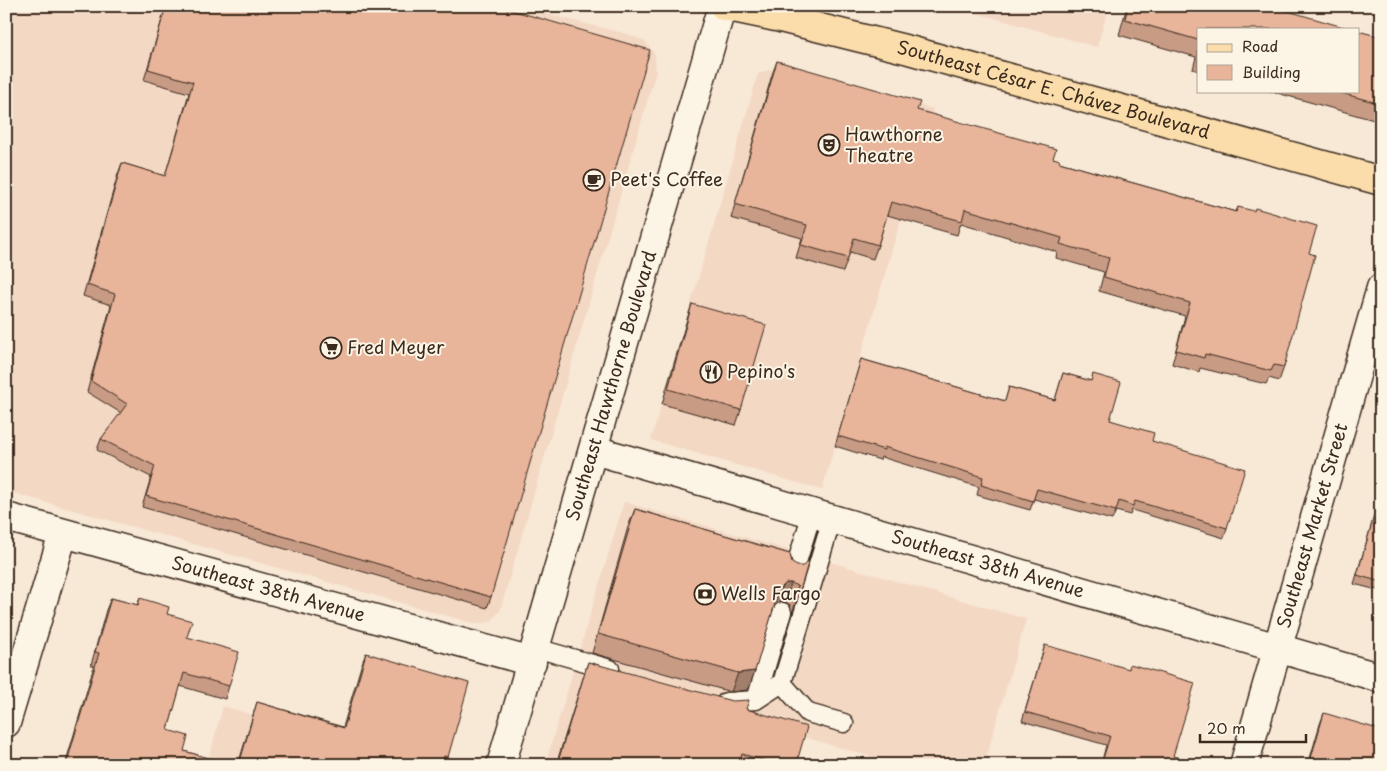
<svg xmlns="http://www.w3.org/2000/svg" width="1387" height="771" viewBox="0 0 1387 771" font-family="'Playpen Sans',sans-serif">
<rect width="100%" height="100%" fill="#f8e8d6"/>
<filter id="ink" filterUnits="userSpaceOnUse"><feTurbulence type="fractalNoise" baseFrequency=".02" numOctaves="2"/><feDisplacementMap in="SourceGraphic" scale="10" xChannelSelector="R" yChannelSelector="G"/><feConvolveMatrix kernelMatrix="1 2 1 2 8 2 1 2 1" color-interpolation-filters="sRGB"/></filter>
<g filter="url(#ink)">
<path fill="#f3d8c4" d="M6,6H515L627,34L645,41L655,55L656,71L500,611L490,622L476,624L6,491Z
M952,6H1109L1097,47Z
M781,66L933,109L822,490L651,440L758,74Z
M624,502L1026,619L984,765H898L704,707L687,765H545Z
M223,706L425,765H207Z"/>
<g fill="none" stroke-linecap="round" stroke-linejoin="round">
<g stroke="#3b2a1e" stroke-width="21">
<path id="lane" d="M832,519L782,683L808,713L844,723
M793,575L812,513
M536,648L610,669
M756,700L782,612
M726,702L756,700L782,683"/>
</g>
<g stroke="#3b2a1e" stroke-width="31">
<g id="street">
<path id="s1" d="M594,450L1381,678"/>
<path id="s2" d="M6,517L532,662"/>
<path d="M6,723L63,534"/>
<path id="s3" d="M1244,765L1381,288"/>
</g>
</g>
<g stroke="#3b2a1e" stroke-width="31">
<g id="secondary">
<path id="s4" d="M501,765L722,6"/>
</g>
</g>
<g stroke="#3b2a1e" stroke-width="31">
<g id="primary">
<path id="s5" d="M724,6L776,17L909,50L1381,181"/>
</g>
</g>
<use href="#lane" stroke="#fcf5e5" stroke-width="18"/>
<use href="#street" stroke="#fcf5e5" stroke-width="28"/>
<use href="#secondary" stroke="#fcf5e5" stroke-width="28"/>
<use href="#primary" stroke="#faddab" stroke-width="28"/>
</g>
<path fill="#c89b84" stroke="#3b2a1e" d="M166,6H497L491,597L487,608L142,507L151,477L97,450L101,439L121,413L87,392L111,305L83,296L118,174L122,163L165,176L189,93L144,80Z
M1127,6H1281L1198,29V71L1193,69L1196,57L1119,35Z
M1381,37V122L1270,91H1358Z
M777,61L1053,158L1059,162L1236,212L1238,207L1309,253L1284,367L1279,381L1269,378L1266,384L1200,368L1199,372L1172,364L1185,316L1099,291L1104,272L1056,258L1057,252L961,223L957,235L887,215L878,245L873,259L850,252L843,272L796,258L802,238L731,218L772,75Z
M692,304L741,410L736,425L662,404L687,319Z
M861,359L1005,401L1009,387L1055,400L1063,373L1091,381L1093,374L1110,420L1152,441L1227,528L1224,538L1132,510L1130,515L1116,511L1112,520L1034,499L1030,510L977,495L979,487L881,457L880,460L835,446Z
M1379,499L1381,500V591L1354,584Z
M635,509L790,554L799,594L792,613L790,605L785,602H779L774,607L748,690L731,692L592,653L628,527Z
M111,598L137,605L140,598L167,614L229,686L225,699L180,686L168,730L184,751L233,765H65L94,666L91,665L106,610Z
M1045,645L1173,756L1181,765H1101L1106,745L1022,721Z
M366,653L448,757L445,765H238L253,715L257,702L343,727L361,666Z
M588,662L746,709L796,765H556Z
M1324,713L1381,765H1308L1320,724Z"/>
<path fill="#a27e6c" stroke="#3b2a1e" d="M786,583H791L785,602H779L772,609L779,590Z
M755,671L748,690L731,692L738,673Z"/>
<path fill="#e8b49a" stroke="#3b2a1e" d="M166,6H497L650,50L491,597L146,496L155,466L101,439L127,404L91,381L115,294L87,285L122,163L165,176L185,109L193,82L148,69Z
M1128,6H1281V9L1350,29H1198V40L1125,19Z
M1358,31L1381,37V104L1334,91H1358Z
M777,61L920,102L917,110L1056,149L1053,158L1060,160L1059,162L1236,212L1238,207L1254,211L1255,208L1317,226L1309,253L1315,255L1284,367L1274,365L1271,371L1205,354L1204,358L1176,350L1190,303L1104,277L1109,258L1060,244L1062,238L965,209L962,221L891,202L878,245L854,238L848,258L801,245L807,225L735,204Z
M692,304L766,325L741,410L668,389Z
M861,359L1005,401L1009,387L1055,400L1063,373L1091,381L1093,374L1121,382L1110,420L1154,433L1152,441L1245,469L1227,528L1135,501L1133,506L1119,501L1116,511L1037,489L1033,501L981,485L983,477L884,447V450L838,436Z
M1379,499L1381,500V582L1357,575Z
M635,509L790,554L792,563L797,566H803L809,560L799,594L797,586L791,583H786L779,590L755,671L738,673L598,634Z
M111,598L138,605L140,598L169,607L167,614L192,621L187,637L239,652L229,686L184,673L168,730L188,736L184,751L233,765H66L99,653L95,652Z
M1045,645L1129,669L1130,664L1195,683L1173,756L1183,759L1181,765H1101L1110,736L1025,712Z
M366,653L469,683L448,757L444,756L441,765H239L257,702L344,728Z
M588,662L732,701L749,700L746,709L807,727L796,765H780L742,754L739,765H557Z
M1324,713L1381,730V765H1309Z"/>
</g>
<defs>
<g id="theatre-ring" transform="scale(1.125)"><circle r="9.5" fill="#fcf5e5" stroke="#3b2a1e" stroke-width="1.5"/><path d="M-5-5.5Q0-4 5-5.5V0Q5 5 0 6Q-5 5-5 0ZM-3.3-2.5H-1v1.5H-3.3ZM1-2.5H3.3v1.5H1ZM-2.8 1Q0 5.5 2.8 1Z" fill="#3b2a1e"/></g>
<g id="cafe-ring" transform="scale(1.125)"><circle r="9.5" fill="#fcf5e5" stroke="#3b2a1e" stroke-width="1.5"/><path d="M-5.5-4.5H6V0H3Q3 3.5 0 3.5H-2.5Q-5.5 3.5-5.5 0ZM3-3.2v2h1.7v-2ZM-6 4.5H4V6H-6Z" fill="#3b2a1e"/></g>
<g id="supermarket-ring" transform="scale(1.125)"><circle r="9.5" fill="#fcf5e5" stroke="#3b2a1e" stroke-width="1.5"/><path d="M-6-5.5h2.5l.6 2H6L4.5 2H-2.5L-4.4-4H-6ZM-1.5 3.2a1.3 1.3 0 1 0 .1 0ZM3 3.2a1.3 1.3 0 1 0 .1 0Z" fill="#3b2a1e"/></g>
<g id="restaurant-ring" transform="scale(1.125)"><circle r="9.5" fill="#fcf5e5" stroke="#3b2a1e" stroke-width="1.5"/><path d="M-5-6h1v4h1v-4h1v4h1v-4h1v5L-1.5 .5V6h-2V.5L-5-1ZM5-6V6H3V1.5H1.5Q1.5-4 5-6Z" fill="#3b2a1e"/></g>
<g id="bank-ring" transform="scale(1.125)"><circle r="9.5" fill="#fcf5e5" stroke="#3b2a1e" stroke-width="1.5"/><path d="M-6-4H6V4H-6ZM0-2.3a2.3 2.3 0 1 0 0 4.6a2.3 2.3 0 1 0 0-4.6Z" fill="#3b2a1e"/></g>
</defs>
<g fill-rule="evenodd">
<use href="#theatre-ring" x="829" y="145"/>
<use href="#cafe-ring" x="594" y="180"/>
<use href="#supermarket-ring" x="331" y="348"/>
<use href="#restaurant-ring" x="711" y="372"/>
<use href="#bank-ring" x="705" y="594"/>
</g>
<g text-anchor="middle" stroke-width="4" stroke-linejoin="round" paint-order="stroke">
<g font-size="18" fill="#3b2a1e" stroke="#fcf5e5">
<text dy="6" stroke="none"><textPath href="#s5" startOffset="340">Southeast César E. Chávez Boulevard</textPath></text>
<text dy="6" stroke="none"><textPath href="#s4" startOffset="395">Southeast Hawthorne Boulevard</textPath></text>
<text dy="6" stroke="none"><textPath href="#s3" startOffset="249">Southeast Market Street</textPath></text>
<text dy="6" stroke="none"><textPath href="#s1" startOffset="410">Southeast 38th Avenue</textPath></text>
<text dy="6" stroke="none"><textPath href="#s2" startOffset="272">Southeast 38th Avenue</textPath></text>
</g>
<g font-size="18" fill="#3b2a1e" stroke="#fcf5e5" text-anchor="start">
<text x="845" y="141">Hawthorne<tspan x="845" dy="21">Theatre</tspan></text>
<text x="610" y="186">Peet's Coffee</text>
<text x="347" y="354">Fred Meyer</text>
<text x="727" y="378">Pepino's</text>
<text x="721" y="600">Wells Fargo</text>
</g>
</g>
<rect width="1387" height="771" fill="none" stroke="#fcf5e5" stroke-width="25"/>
<rect x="12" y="12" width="1362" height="746" fill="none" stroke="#3b2a1e" stroke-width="2" filter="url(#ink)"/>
<rect x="1197" y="28" width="162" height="65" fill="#fcf5e5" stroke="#afa495"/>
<rect x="1207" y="44" width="25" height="8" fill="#faddab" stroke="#afa495"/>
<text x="1242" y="52" font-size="15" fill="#3b2a1e">Road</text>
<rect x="1207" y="65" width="25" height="15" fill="#e8b49a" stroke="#afa495"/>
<text x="1242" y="78" font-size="15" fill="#3b2a1e">Building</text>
<path d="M1200 734v8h106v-8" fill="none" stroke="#3b2a1e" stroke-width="2.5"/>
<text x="1207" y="734" font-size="15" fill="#3b2a1e" stroke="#fcf5e5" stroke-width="4" paint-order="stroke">20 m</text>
</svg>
